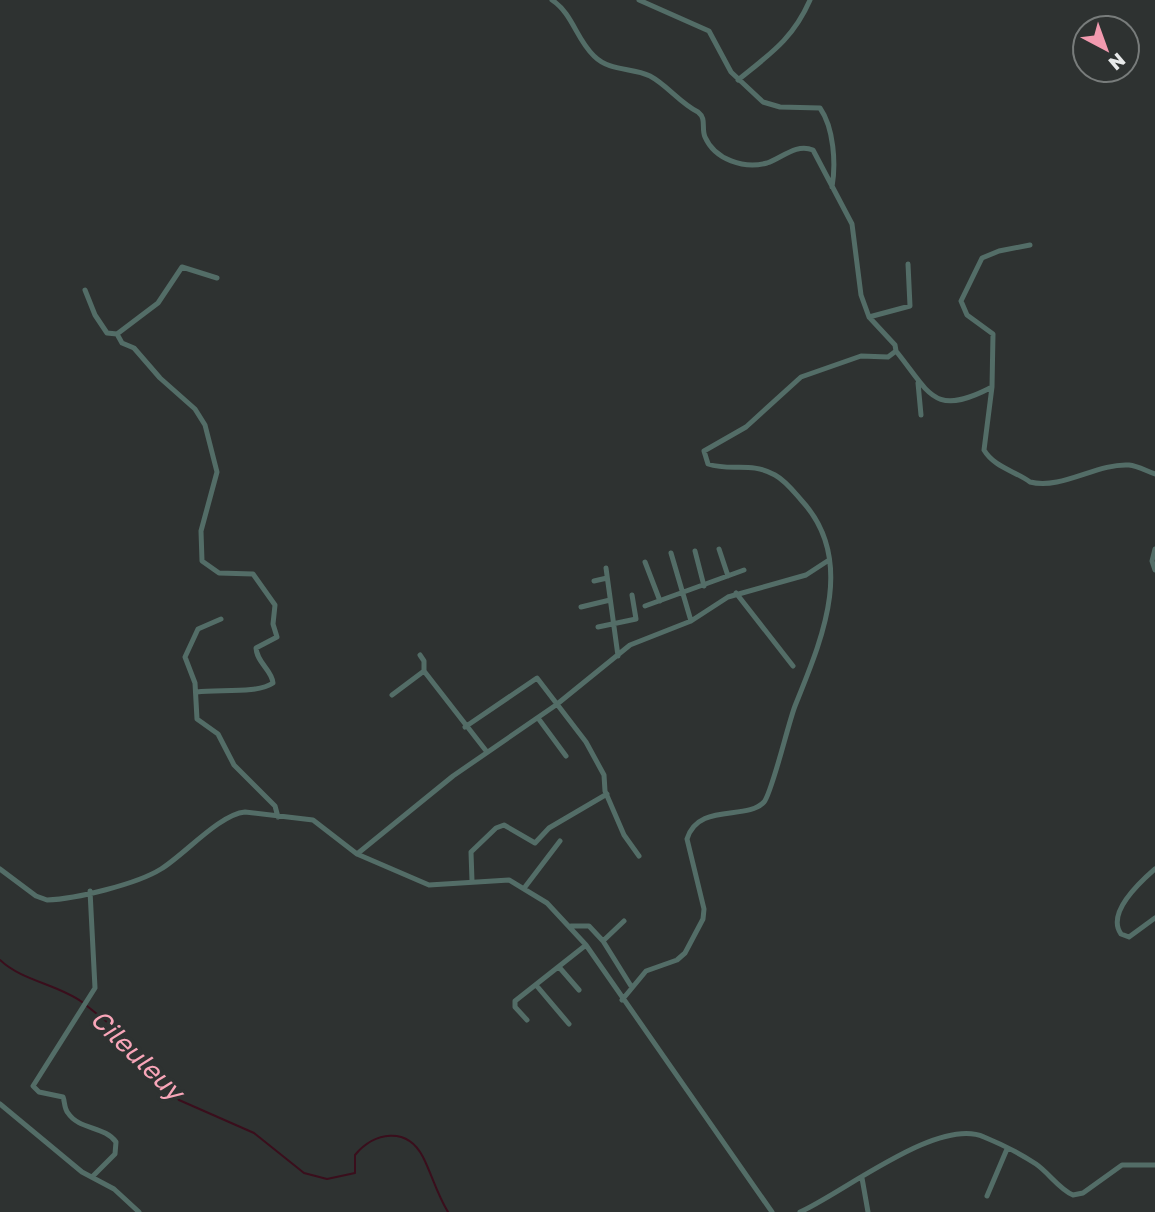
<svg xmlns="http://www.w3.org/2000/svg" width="1155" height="1212" viewBox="0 0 1155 1212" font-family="'Golos Text',sans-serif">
<rect width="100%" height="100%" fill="#2e3231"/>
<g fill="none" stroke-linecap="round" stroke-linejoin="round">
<path stroke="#3a0e1c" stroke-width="2" d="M0,960C22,981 57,984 82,1002
M87,1006L122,1034L179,1100L254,1133L304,1173L327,1179L355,1173V1155C374,1132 407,1126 423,1157C432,1175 437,1194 448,1212"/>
<path stroke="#536d67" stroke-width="5" d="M552,0C573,14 576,39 594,56C610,72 632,67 650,76C667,85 680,103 698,112C707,119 701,128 705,137C715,160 744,169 767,163C782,158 796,143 813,150L852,224L861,295L869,317L895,345L896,351L888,357L861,356L801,377L746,427L704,451L708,464C732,472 750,461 775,475C786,481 794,492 802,501C857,561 821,641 795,706C788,724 772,793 764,802C747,821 698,802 687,839L704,909L703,919L685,953L677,960L646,971L622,1000
M639,0L709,31L731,72L763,102L780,107L820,108C834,128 836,164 832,187
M738,80C770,54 793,39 810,0
M85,290L95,315L107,333L117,334
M869,317L910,306L908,264
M896,351C930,393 933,418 992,387L984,450C994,467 1015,471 1030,482C1062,490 1097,463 1129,465C1138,466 1146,471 1155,474
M918,383L921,415
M992,387L993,334L967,315L961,301L982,258L999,251L1030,245
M719,549L728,576
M1155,549L1152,561L1155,570
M695,551L704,586
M671,553L691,621
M645,562L660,601
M606,568L618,656
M594,581L607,578
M736,593L793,666
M645,606L744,570
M581,607L610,600
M221,619L198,629L185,657L195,683L197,719L218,734L234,765L275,806L278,817
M598,627L636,619L632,595
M420,655L424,661V671L487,752
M197,692C218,689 257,694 273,683C272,670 257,663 256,648L277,637L273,624L275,605L253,574L219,573L202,561L201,531L217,472L205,425L195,409L160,378L134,348L122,343L117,334L158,303L182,267L217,278
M392,695L424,671
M538,718L566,756
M465,727L537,678L586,742L604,775L605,791L624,835L639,856
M357,854L453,776L556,705L630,645L691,621L728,597L806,575L829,560
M0,869L36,896L47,900C76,899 137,884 161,869C184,855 220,814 245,812L313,820L357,854L429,885L509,880L547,903L586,945L772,1212
M1155,869C1140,882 1106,913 1121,934L1129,937L1155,918
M472,881L471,852L496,828L504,825L535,843L549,828L607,794
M525,887L560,841
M90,891L95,988L33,1086L39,1092L63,1097C65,1102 64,1108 68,1113C79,1130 105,1126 116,1142L115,1154L92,1177
M624,921L603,941L631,986
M571,926H589L603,941
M559,967L579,990
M536,985L569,1024
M527,1020L515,1007V1001L586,945
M0,1104L82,1172L114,1189L139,1212
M862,1178L868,1212
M987,1196L1007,1149
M800,1212C843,1193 939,1116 984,1137C1001,1144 1021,1154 1036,1164C1049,1173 1059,1189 1073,1195L1083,1193L1122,1165H1155"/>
</g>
<g text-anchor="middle" stroke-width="7" stroke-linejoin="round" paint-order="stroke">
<g font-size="26" font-style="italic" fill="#f9a6b9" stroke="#2e3231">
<text transform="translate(137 1055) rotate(44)" y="9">Cileuleuy</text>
</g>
</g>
<g transform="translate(1106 49) rotate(139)"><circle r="33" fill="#2e3231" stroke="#787c7b" stroke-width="2"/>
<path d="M0-5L12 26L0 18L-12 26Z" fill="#f29aaf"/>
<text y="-10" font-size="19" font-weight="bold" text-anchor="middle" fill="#e8eaea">N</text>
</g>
</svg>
